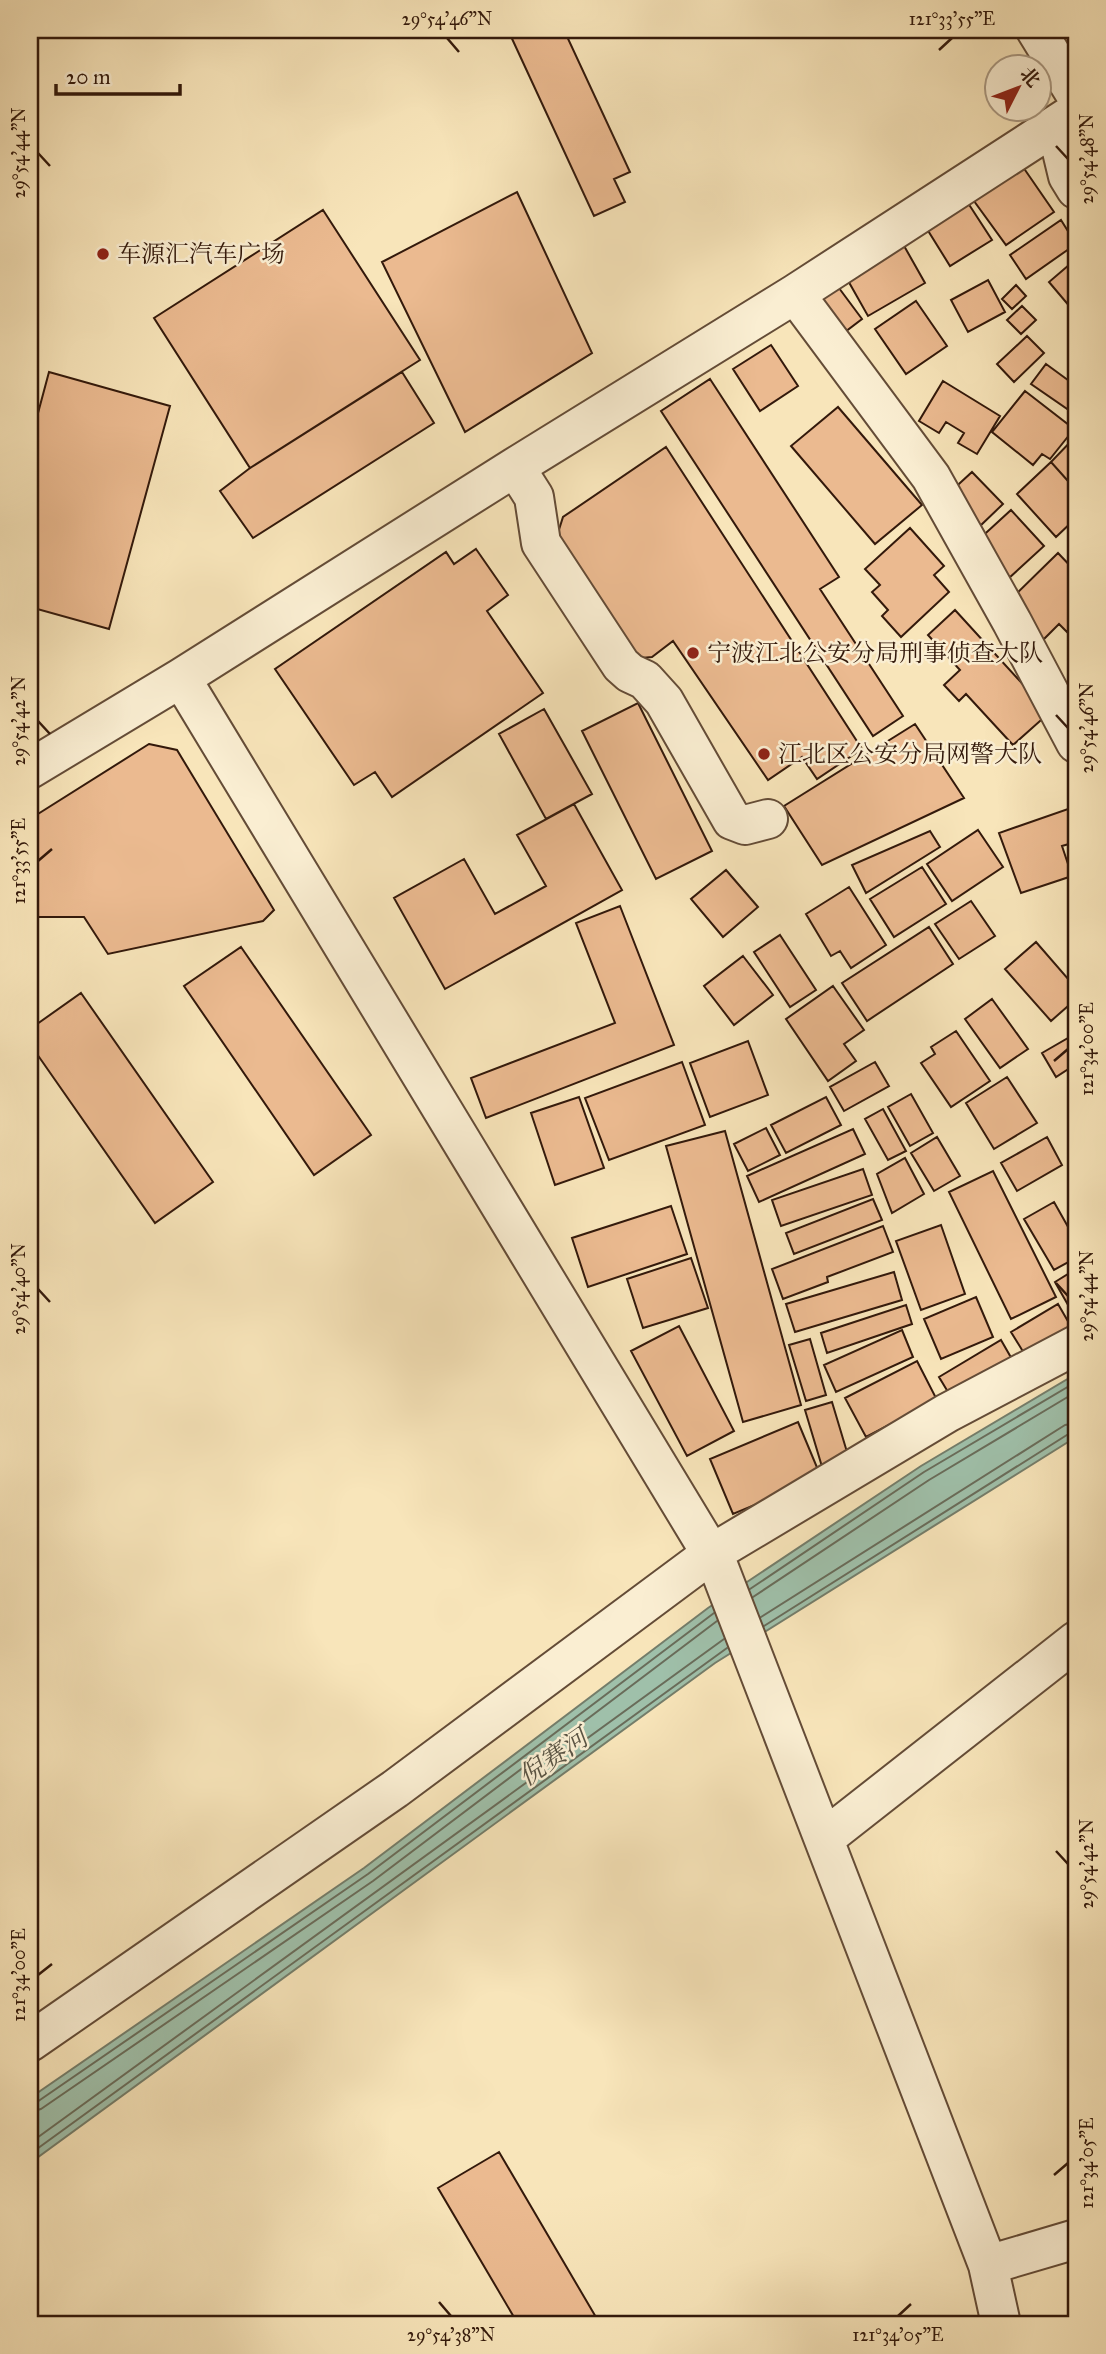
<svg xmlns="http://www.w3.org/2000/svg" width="1106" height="2354" viewBox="0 0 1106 2354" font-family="'IM FELL Great Primer','Noto Serif SC',serif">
<rect width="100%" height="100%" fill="#f8e5ba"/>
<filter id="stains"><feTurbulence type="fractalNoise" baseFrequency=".00286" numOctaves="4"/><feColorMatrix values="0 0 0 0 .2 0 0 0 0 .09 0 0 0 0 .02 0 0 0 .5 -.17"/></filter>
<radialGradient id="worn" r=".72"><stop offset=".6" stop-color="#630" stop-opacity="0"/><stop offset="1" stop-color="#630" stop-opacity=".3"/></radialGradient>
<path fill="#9fc0aa" stroke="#747d6a" stroke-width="2" d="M1076,1374V1437L715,1663L30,2163V2098L364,1868L708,1608L921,1466Z"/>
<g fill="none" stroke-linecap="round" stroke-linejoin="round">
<path stroke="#696c5a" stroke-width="2" d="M750,1589L924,1472L1076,1382
M753,1597L929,1480L1076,1392
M761,1617L1065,1425L1076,1423
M764,1626L1070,1433L1076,1432
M30,2104L37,2102L368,1874L714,1613
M30,2112L41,2109L373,1881L717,1621
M30,2143L724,1639
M30,2154L727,1648"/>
</g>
<path fill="#ebba90" stroke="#33190b" stroke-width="2" d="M508,30H564L630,172L614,179L625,202L594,216Z
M1023,167L1054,212L1006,245L974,201Z
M517,192L592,353L465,432L382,262Z
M968,203L992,240L950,266L927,229Z
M323,210L420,360L250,468L154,318Z
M1061,220L1076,244L1026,279L1010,255Z
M903,244L925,283L868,316L846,277Z
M1076,259V314L1049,282Z
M833,280L862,319L837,338L808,299Z
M988,280L1005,312L968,332L951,300Z
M1016,285L1026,296L1012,309L1002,299Z
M916,301L947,346L906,374L875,329Z
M1022,306L1036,320L1021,334L1007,320Z
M1027,336L1044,353L1014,382L997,364Z
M771,345L798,386L760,411L733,369Z
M1046,364L1076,386V415L1031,384Z
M49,372L170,406L109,629L30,607V443Z
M402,372L434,423L253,538L220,491L250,468Z
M710,379L839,577L820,589L903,716L873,736L661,411Z
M943,381L1000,416L977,454L958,443L964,433L946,422L939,433L919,421Z
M1025,391L1074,429L1050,459L1042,454L1033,465L992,432Z
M838,407L922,505L875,544L791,446Z
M1076,436V490L1051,462Z
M666,447L862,749L817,779L802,757L768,780L673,641L652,657L641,658L624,648L557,536L563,517Z
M1051,462L1076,490V518L1056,537L1017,494Z
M972,472L1003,504L979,527L948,494Z
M1011,510L1044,546L1009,578L976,542Z
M910,528L944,566L934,575L949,592L901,637L882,616L888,610L872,592L880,585L865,569Z
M476,549L508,595L487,611L543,693L392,797L375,772L354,785L275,669L446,552L454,564Z
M1058,553L1076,572V622L1067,632L1059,624L1042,641L1006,604Z
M955,610L1049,713L1013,745L966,694L959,701L944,685L960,670L928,635Z
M638,703L712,851L656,879L582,731Z
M544,709L592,794L546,819L499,734Z
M915,724L964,798L822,865L784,806Z
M149,744L177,750L274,910L263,921L108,954L84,917H30V819Z
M574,804L622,890L445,989L394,898L464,859L495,914L546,886L517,835Z
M1068,809L1076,833V842L1062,846L1072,876L1021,893L999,833Z
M978,830L1003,867L952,901L927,864Z
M930,831L940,847L866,893L852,865Z
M922,867L946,904L894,937L870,899Z
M726,870L758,907L723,937L691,899Z
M849,887L886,945L851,968L840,951L831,956L806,914Z
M971,901L995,936L959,959L935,924Z
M620,906L674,1045L486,1118L471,1078L615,1023L576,923Z
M929,927L953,964L867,1021L842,983Z
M780,935L816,990L790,1007L754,952Z
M1036,942L1076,988V999L1051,1021L1005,969Z
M241,947L371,1135L314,1175L184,986Z
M743,956L773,995L734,1025L704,986Z
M833,986L864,1030L844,1044L856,1061L828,1081L786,1019Z
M81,993L213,1182L155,1223L30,1044V1029Z
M992,999L1028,1049L1000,1068L965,1019Z
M956,1031L990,1081L951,1107L921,1063L935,1054L931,1047Z
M1075,1034L1076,1064L1056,1077L1042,1053Z
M748,1041L768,1095L710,1117L690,1063Z
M682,1062L705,1125L609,1160L585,1098Z
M875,1062L889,1086L844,1111L830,1087Z
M1007,1077L1037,1123L994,1149L966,1103Z
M911,1094L933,1133L910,1146L888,1107Z
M579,1097L604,1168L555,1185L531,1113Z
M826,1097L841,1125L786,1153L771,1125Z
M883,1109L906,1151L888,1160L865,1119Z
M766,1128L780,1155L748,1171L734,1144Z
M853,1129L865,1154L759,1202L747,1176Z
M725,1131L801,1405L743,1422L666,1146Z
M937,1137L960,1176L934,1191L911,1153Z
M1047,1137L1062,1165L1017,1191L1001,1163Z
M905,1158L924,1194L892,1213L877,1174Z
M863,1169L872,1195L781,1226L772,1200Z
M993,1171L1056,1297L1011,1319L949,1192Z
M873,1199L882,1220L794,1254L786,1233Z
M1054,1202L1076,1241V1258L1054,1270L1024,1219Z
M671,1206L687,1254L588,1287L572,1238Z
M941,1225L965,1294L921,1310L896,1241Z
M883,1226L893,1252L827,1277L828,1282L783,1299L772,1269Z
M691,1258L708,1308L643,1328L627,1279Z
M1076,1269V1319L1055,1282Z
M894,1272L902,1300L795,1332L786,1304Z
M976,1297L993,1337L941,1359L924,1319Z
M1058,1304L1073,1330L1027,1358L1011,1332Z
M906,1305L912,1324L827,1353L821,1333Z
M679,1326L734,1431L687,1456L631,1351Z
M902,1330L913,1357L836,1392L824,1365Z
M810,1339L826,1395L806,1401L789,1345Z
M1001,1340L1013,1361L951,1397L939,1377Z
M917,1361L937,1400L866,1437L845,1398Z
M832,1402L850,1462L823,1470L805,1410Z
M798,1422L821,1477L733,1514L710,1459Z
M499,2152L600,2324H518L438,2188Z"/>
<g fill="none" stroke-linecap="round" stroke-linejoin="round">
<g stroke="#644c37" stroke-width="42">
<path id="minor" d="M1036,30L1076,95
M1076,122L1062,151L1068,176L1076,189
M795,294L931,477L1012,622L1076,743
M515,467L534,497L541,543L621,665L630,673L645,680L664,701L732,820L745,825L768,819
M181,678L718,1565L988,2265L1001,2324
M30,769L181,678L515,467L795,294L1076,112
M825,1838L1076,1641
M30,2042L395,1789L711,1554L947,1413L1076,1345
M988,2265L1076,2239"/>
</g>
<use href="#minor" stroke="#faeed2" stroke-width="38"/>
</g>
<path fill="none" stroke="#33190b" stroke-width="2.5" d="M447,38L459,52M939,50L952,38M1056,146L1068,159M38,153L50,166M1056,715L1068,728M38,721L50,734M38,861L52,849M1054,1061L1068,1049M1056,1283L1068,1296M38,1289L50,1302M1056,1851L1068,1864M38,1975L52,1964M1054,2175L1068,2163M439,2302L451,2316M898,2316L911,2304"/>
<g fill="#8f2418" stroke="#faeed2" stroke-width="2.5">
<circle cx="103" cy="254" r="7"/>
<circle cx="693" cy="653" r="7"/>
<circle cx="764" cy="754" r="7"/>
</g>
<g text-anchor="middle" stroke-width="5" stroke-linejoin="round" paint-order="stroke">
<g font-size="24" fill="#33190b" stroke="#faeed2" text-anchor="start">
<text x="117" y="262">车源汇汽车广场</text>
<text x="707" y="661">宁波江北公安分局刑事侦查大队</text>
<text x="778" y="762">江北区公安分局网警大队</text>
</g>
<g font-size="26" font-style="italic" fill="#595343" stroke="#faeed2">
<text transform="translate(553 1757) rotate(-35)" y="9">倪赛河</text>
</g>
</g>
<rect width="1106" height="2354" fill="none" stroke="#f8e5ba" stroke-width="77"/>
<g transform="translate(1018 88) rotate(48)"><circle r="33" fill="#faeed2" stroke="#aa9982" stroke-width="2"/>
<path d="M0-5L12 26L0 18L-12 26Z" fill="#8f2418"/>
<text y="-10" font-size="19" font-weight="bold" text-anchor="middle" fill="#33190b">北</text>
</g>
<path d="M56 84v10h124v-10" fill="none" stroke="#33190b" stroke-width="3.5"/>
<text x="66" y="84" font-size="21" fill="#33190b" stroke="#faeed2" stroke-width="5" paint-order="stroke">20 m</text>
<rect x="38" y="38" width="1030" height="2278" fill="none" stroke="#33190b" stroke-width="2.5"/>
<g font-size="18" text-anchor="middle" fill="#33190b">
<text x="447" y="25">29°54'46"N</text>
<text x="952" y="25">121°33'55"E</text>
<text transform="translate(19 153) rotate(-90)" y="6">29°54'44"N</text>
<text transform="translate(1087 159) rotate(-90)" y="6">29°54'48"N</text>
<text transform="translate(19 721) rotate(-90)" y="6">29°54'42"N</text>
<text transform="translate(1087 728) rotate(-90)" y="6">29°54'46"N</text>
<text transform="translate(19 861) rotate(-90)" y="6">121°33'55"E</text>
<text transform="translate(1087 1049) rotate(-90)" y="6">121°34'00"E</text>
<text transform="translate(19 1289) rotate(-90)" y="6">29°54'40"N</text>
<text transform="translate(1087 1296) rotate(-90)" y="6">29°54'44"N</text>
<text transform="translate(1087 1864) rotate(-90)" y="6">29°54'42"N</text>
<text transform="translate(19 1975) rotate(-90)" y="6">121°34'00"E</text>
<text transform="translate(1087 2163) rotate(-90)" y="6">121°34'05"E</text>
<text x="451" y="2341">29°54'38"N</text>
<text x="898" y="2341">121°34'05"E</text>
</g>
<rect width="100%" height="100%" filter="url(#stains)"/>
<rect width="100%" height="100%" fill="url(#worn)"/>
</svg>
